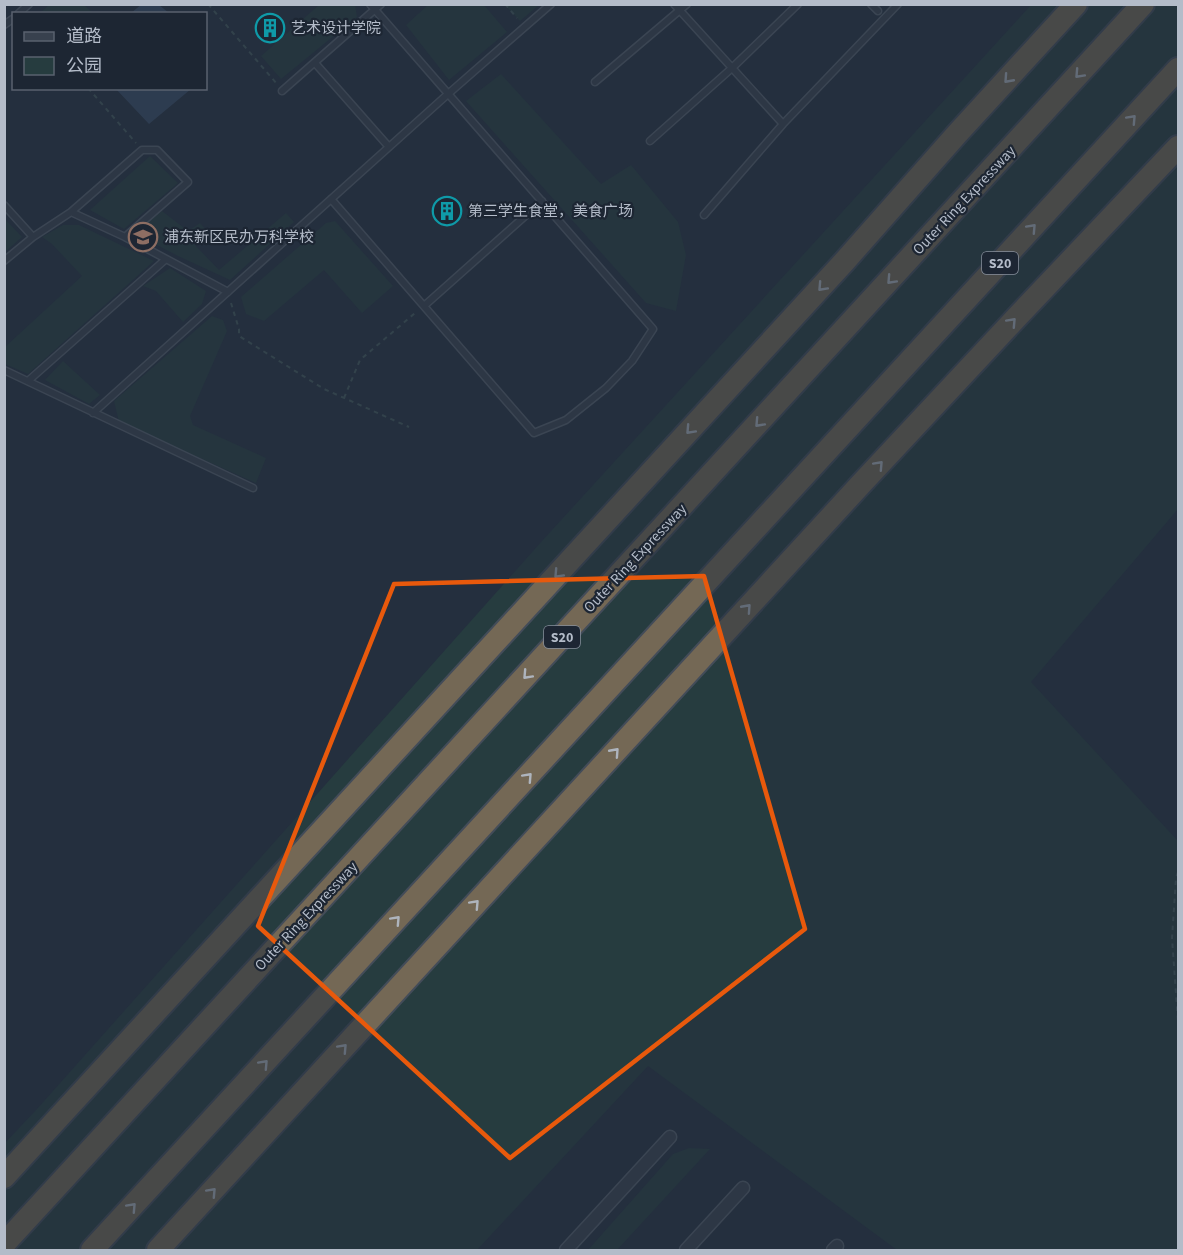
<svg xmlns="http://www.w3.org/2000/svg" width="1183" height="1255" viewBox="0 0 1183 1255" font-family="'Source Sans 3','Noto Sans SC',sans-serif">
<rect width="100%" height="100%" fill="#242f3e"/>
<path fill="#263c3f" d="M50,4L84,5L93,13H40Z
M355,4L357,17L281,79L261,56L319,5Z
M429,4L484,5L507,32L449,80L406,25Z
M505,5H539L520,21Z
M1031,5H1178V509L1031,682L1178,841V1250H897L648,1066L477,1250H5L4,1144L37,1109L542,541Z
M501,74L601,184L631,165L678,222L686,255L676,311L646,303L466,101Z
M150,156L178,183L124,229L90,210Z
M162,211L188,231L200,223L208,232L194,244L219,270L286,213L294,222L230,280L178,256L134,233Z
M4,218L22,237L5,252H4Z
M335,221L393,286L362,313L324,270L264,321L246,314L241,297L326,223Z
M63,225H79L154,261L28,374L5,364V347L82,276L52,244L42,237Z
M170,268L206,291L202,304L183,322L156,291L143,286Z
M212,316L223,320L227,331L190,416L193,425L266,458L256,483L119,422L114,401Z
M63,361L100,395L89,404L45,380Z
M689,1148L710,1149L617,1250H588L673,1154Z"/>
<path fill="#394c67" d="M142,4L159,5L169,13H131Z
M116,89H191L149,124Z"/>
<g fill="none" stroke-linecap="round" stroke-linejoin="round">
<g stroke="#565f6c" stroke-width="9">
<path id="lane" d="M674,4L783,124
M871,4L878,11
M18,14L29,4
M4,25L14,18
M315,63L389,147
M595,82L687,4
M282,91L381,4
M650,141L732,68L798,4
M331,199L534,433L566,420L606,388L632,361L653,329L370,4
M4,205L33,237
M71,212L125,237L228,292
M704,215L783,124L898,4
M4,261L33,237L71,212L142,150H157L188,182L125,237
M424,306L542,201
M4,370L253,488
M28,381L166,259
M93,413L448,94L551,4"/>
</g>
<g stroke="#565f6c" stroke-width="15">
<path id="street" d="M566,1250L670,1137
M686,1250L743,1188
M833,1250L837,1246"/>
</g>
<g stroke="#434c59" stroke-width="26">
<path id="highway" d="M4,1177L844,262L957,134L1076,4
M4,1244L1143,4
M92,1250L1178,69
M158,1250L861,484L1017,317L1178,147"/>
</g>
<path stroke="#44595c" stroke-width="2" stroke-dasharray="4.5 4.5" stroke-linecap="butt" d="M208,4L277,84
M505,4L517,18
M88,88L136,143
M231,303L239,329V336L324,389L409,427
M344,398L360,360L415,313
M1178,872L1176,878L1172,938L1178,1022"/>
<use href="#lane" stroke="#38414e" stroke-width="6"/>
<use href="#street" stroke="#38414e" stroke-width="12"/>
<use href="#highway" stroke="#746855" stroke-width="22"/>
</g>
<defs><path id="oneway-chevron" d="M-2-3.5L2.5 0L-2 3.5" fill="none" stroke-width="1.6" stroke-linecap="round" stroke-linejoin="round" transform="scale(1.5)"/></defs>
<g stroke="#aeb4bd">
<use href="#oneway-chevron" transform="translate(1079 74) rotate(133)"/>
<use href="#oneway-chevron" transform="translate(1008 79) rotate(132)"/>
<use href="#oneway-chevron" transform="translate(1132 119) rotate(-47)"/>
<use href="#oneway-chevron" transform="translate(1032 228) rotate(-47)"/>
<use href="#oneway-chevron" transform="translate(891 280) rotate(133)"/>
<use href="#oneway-chevron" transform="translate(822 287) rotate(133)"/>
<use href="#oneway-chevron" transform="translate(1012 322) rotate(-47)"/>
<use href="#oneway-chevron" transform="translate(759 423) rotate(133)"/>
<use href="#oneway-chevron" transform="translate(690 430) rotate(133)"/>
<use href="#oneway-chevron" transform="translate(879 465) rotate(-47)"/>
<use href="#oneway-chevron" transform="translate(558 574) rotate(133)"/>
<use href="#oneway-chevron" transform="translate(747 608) rotate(-48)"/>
<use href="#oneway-chevron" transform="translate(527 675) rotate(133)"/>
<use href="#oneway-chevron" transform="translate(615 752) rotate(-48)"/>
<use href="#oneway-chevron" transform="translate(528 777) rotate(-47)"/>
<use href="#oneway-chevron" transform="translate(475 904) rotate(-47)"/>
<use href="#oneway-chevron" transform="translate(396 920) rotate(-47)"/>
<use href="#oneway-chevron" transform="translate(343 1048) rotate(-47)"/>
<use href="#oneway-chevron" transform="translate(264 1064) rotate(-47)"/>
<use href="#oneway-chevron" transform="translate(212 1192) rotate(-47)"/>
<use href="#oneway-chevron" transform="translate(132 1207) rotate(-47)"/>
</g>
<path d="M0 0H1183V1255H0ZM704,576L805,929L510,1158L258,926L394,584Z" fill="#242f3e" fill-opacity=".55" fill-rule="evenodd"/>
<path fill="none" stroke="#e8590c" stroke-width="4.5" stroke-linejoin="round" d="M704,576L805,929L510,1158L258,926L394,584Z"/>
<defs>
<g id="building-ring" transform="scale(1.5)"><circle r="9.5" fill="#1d2633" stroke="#0f9aa8" stroke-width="1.5"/><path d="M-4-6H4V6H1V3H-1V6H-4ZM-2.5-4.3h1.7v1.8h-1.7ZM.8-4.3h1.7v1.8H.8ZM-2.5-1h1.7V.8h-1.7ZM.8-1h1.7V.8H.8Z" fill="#0f9aa8"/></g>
<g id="school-ring" transform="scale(1.5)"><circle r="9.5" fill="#1d2633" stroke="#8d6e63" stroke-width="1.5"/><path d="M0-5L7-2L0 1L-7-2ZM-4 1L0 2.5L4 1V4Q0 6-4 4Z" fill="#8d6e63"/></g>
</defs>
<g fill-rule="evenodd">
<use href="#building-ring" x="270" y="28"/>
<use href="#building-ring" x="447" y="211"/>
<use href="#school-ring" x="143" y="237"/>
</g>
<g text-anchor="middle" stroke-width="4.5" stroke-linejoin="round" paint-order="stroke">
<g fill="#1d2633" stroke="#878f9c" stroke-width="1.5">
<rect x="982" y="252" width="36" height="22" rx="4.5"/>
<rect x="544" y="626" width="36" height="22" rx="4.5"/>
</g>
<g font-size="14" font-weight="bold" fill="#b4bcc9">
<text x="1000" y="268">S20</text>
<text x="562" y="642">S20</text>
</g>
<g font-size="15" fill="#b4bcc9" stroke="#1d2633" text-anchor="start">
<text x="291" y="33">艺术设计学院</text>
<text x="468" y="216">第三学生食堂，美食广场</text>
<text x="164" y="242">浦东新区民办万科学校</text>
</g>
<g font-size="15" fill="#b4bcc9" stroke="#1d2633">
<text transform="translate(964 200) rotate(-47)" y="5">Outer Ring Expressway</text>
<text transform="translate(635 558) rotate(-47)" y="5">Outer Ring Expressway</text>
<text transform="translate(306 916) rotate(-47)" y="5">Outer Ring Expressway</text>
</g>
</g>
<rect width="1183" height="1255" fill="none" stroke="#b4bcc9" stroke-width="12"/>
<rect x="12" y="12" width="195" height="78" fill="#1d2633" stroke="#59626f" stroke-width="1.5"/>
<rect x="24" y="32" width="30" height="9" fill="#38414e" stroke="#59626f" stroke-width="1.5"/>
<text x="66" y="42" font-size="18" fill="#b4bcc9">道路</text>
<rect x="24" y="57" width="30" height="18" fill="#263c3f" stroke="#59626f" stroke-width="1.5"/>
<text x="66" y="72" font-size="18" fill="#b4bcc9">公园</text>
</svg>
